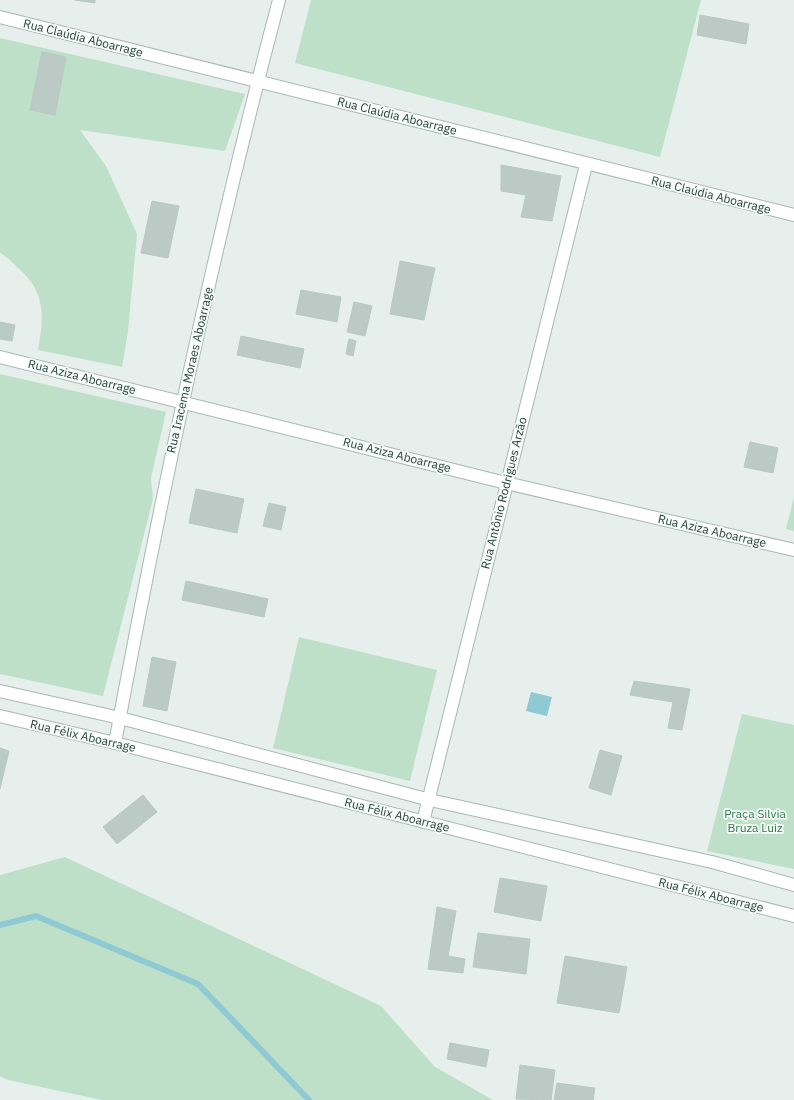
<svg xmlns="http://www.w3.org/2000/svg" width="794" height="1100" viewBox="0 0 794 1100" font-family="'IBM Plex Sans',sans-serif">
<rect width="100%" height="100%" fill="#e6efeb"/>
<path fill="#bfe0c8" d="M311,0H701L660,157L295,63Z
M0,38L245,94L225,151L80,130L106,166L137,234L128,331L122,367L38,350C44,316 46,291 17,267C12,262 6,256 0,253Z
M0,374L166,412L151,478L153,499L103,696L0,674Z
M794,497V531L786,529Z
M299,637L437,670L410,781L273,748Z
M742,714L794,725V869L707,851Z
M65,857L381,1006L435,1067L493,1100H102L8,1080L0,1076V875Z"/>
<path fill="#8ec9d4" d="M531,692L552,697L547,716L526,711Z"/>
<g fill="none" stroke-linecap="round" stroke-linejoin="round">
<path stroke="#8ec9d4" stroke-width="6" d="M0,925L36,916L198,984L309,1100"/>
</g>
<path fill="#bbcac4" stroke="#b8c9c2" d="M75,0H95V3Z
M700,15L749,24L746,44L697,35Z
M42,52L66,57L55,115L30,110Z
M501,165L561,176L552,221L521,217L526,195L501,191Z
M152,201L179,206L168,258L141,253Z
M400,261L435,268L424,320L390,314Z
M301,290L341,297L337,322L296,314Z
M354,302L372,306L365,336L347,332Z
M0,322L15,325L12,341L0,339Z
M241,336L304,349L300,368L237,355Z
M349,339L356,341L353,356L346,354Z
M750,442L778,448L773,473L744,467Z
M196,489L244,499L237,533L189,523Z
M269,503L286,507L281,530L263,526Z
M186,581L268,599L264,617L182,600Z
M152,657L176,662L167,711L143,706Z
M634,681L690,689L682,730L668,728L673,702L630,695Z
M0,748L9,751L0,789Z
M600,750L622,756L611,795L589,788Z
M143,795L157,812L117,844L103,827Z
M500,878L547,886L541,921L494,912Z
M437,907L456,911L448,956L465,959L463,973L428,969Z
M478,933L530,939L526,974L473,967Z
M565,956L627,967L619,1013L557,1003Z
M450,1043L489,1050L486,1067L447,1059Z
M520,1065L555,1070L551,1100L516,1099Z
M557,1083L595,1088L593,1100H554Z"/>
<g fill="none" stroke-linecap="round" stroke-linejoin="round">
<g stroke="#a8b8b2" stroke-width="14">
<path id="minor" d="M0,17C265,82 529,151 794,215
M0,357L506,483L794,550
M0,691L120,718L430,800L712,862L794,885
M0,716L115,743L794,916
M115,743C161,494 214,245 279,0
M423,822L586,165"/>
</g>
<use href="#minor" stroke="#fff" stroke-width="12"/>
</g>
<g text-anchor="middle" stroke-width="3.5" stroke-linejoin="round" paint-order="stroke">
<g font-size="12" fill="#24423a" stroke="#f7fbf9">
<text transform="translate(83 38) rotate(14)" y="4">Rua Claúdia Aboarrage</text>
<text transform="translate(397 116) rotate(14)" y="4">Rua Claúdia Aboarrage</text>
<text transform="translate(711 195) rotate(14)" y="4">Rua Claúdia Aboarrage</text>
<text transform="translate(190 370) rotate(-77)" y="4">Rua Iracema Moraes Aboarrage</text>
<text transform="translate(82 377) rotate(14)" y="4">Rua Aziza Aboarrage</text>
<text transform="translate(397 455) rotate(14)" y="4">Rua Aziza Aboarrage</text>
<text transform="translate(504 493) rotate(-76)" y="4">Rua Antônio Rodrigues Arzão</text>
<text transform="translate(712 531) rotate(13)" y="4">Rua Aziza Aboarrage</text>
<text transform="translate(83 736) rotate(13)" y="4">Rua Félix Aboarrage</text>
<text transform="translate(397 815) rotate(14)" y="4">Rua Félix Aboarrage</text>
<text transform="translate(711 895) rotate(14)" y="4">Rua Félix Aboarrage</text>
</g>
<g font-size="12" fill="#2d7a4b" stroke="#f7fbf9">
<text x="755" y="818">Praça Silvia<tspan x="755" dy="14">Bruza Luiz</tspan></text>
</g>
</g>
</svg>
